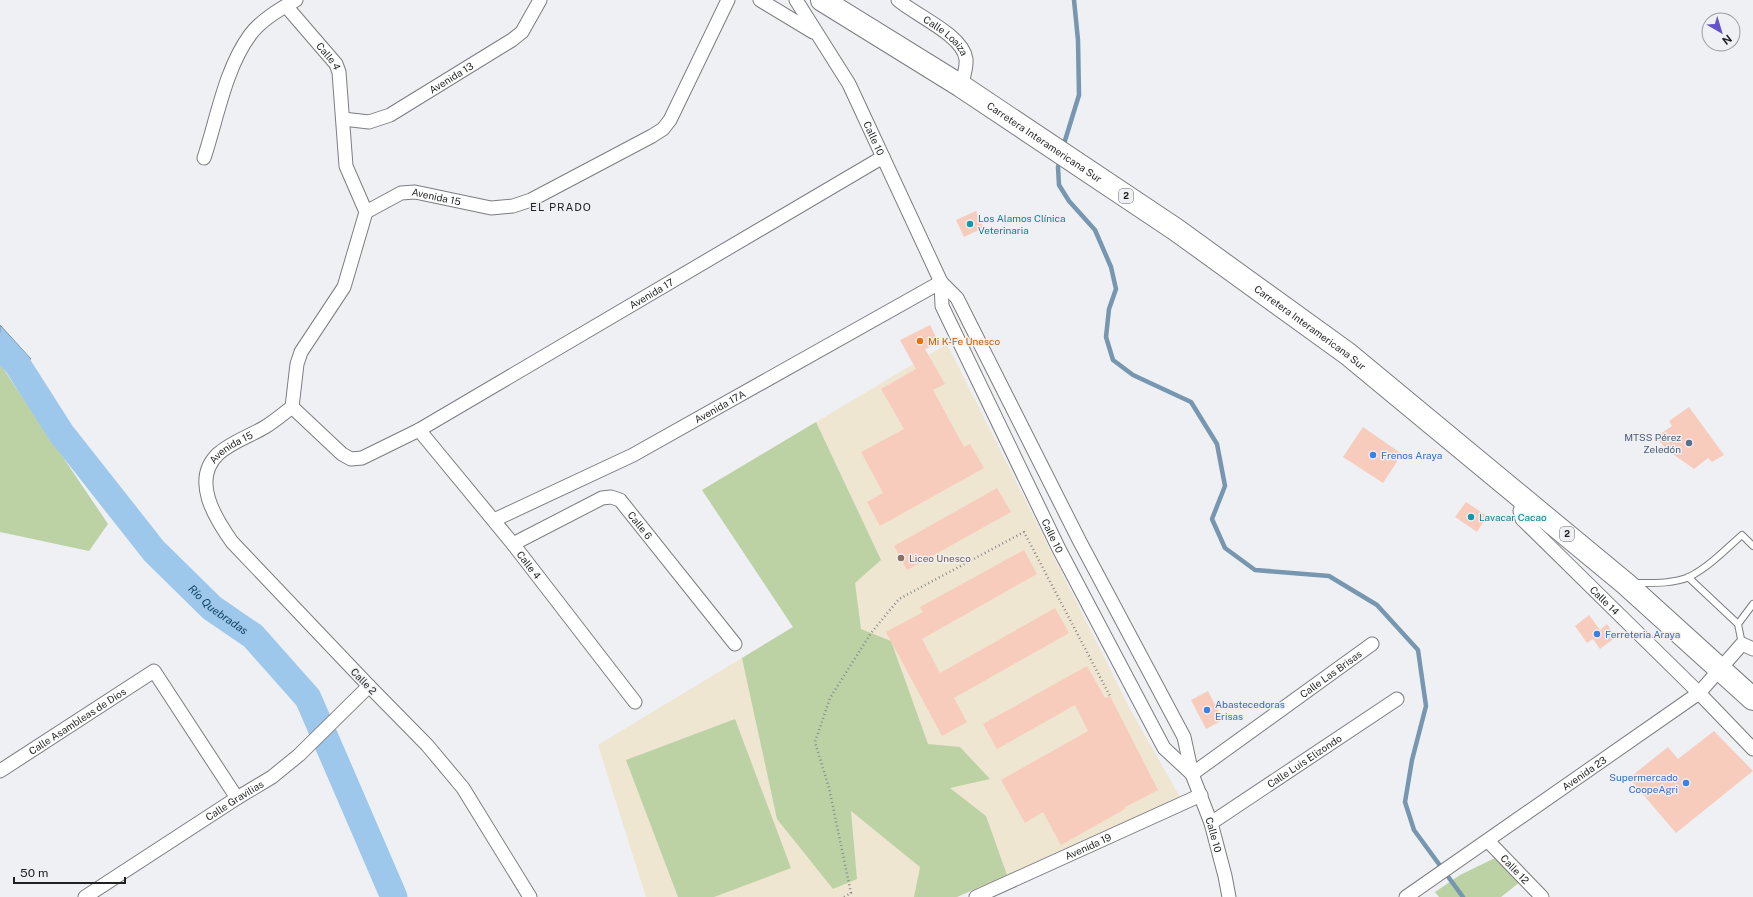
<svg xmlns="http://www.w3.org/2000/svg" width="1753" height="897" viewBox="0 0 1753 897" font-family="'Public Sans',sans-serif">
<rect width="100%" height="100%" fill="#eef0f4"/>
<path fill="#eee6d0" d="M947,344L1130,709L1180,797L957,897H646L598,745L793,627L702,490Z"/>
<path fill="#bcd2a4" d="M0,364L108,524L89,551L0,532Z
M816,422L881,560L855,583L861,629L891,641L928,744L960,747L990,779L950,788L986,816L1007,875L957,897H914L920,867L851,811L857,879L833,889L777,819L742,658L793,627L702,490Z
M735,719L791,868L714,897H678L626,760Z
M1495,858L1520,882L1501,897H1439L1435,892L1460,875Z"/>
<path fill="#9dc8ec" stroke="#7796af" d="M0,325L31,359L3,367L0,364Z"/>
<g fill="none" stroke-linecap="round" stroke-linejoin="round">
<path stroke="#7796af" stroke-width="4.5" d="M1063,147L1079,95L1078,40L1074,0
M1060,160L1058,167L1059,185L1069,201L1095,230L1111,267L1116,289L1109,309L1106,337L1113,360L1133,375L1191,402L1217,444L1225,486L1212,519L1225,548L1255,570L1329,576L1377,605L1418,650L1426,706L1412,760L1405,802L1414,830L1463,897"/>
<path stroke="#9dc8ec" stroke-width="27" id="s1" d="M0,346L17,364L61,433L154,551L212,608L253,636L308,698L394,897"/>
</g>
<path fill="#f8ccbc" d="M976,211L983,228L964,237L956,220Z
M930,325L939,343L925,349L945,384L933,390L964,447L970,444L984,468L880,526L867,502L883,493L861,452L904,429L881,389L916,369L900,340Z
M1689,407L1724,455L1712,462L1708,458L1694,469L1667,450L1656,437L1672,426L1669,421Z
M1363,427L1402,454L1383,483L1343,457Z
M997,488L1011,512L907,570L894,546Z
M1466,502L1487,516L1477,532L1455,517Z
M1024,550L1037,574L922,639L940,673L1055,608L1069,633L954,698L967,722L942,736L886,632L923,612L920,607Z
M1589,615L1600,630L1607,624L1616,637L1600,649L1593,639L1587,643L1575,626Z
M1087,666L1105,698L1110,696L1158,790L1125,807V809L1061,845L1043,812L1025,823L1001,780L1088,731L1075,705L997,749L983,724Z
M1208,691L1223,720L1206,729L1191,700Z
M1714,731L1753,771L1676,833L1629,778L1668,747L1678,759Z"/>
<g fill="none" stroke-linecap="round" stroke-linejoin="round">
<g stroke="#7c7d81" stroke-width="8">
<path id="lane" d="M1688,577L1738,624L1742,644
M1634,583C1651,583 1673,584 1689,577C1709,567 1726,549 1742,535L1753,546
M1738,624L1753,604"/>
</g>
<g stroke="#7c7d81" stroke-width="15">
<g id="street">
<path d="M760,0L813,32"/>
<path id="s2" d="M796,0L849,84L941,282L957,298L1079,540L1184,737L1192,774L1211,823L1225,876L1229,897"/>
<path id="s3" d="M898,0C915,15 963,35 966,59C967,68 963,78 961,86"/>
<path id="s4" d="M286,6L336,64L339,72L346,166L366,212"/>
<path id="s5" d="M343,119L369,122L390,115L512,40L522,32L540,0"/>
<path d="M204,158C217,119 225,69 250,35C261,20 280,9 296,0"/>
<path id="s6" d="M941,282L942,306L1059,549L1164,748L1192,774"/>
<path id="s7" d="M292,407L342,454L351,459L362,458L419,430L883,157"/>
<path id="s8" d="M419,430L513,544L635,702"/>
<path id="s9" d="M1524,500L1520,511L1522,519L1699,693L1753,749"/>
<path id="s10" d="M494,520L633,455L941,282"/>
<path id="s11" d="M513,544L602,498L611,497L620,500L735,644"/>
<path id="s12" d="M0,771L154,671L237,798"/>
<path id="s13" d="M1192,774L1372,644"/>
<path id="s14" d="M1211,823L1397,699"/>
<path id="s15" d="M1488,841L1542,897"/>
<path id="s16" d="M85,897L237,798L272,777L299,755L369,686"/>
<path id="s17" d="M530,897L463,788L427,745L369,686L232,542C215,518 191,480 218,454C231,442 250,436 265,427C275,421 283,414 292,407L297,364L301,352L344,287L366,212L401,193L415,192L491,208L513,206L531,200L652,136L663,129L670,120L728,0"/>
<path id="s18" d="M976,897L1201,795"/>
<path id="s19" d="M1406,897L1699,693L1742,644L1753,649"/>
</g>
</g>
<g stroke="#7c7d81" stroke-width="24">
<g id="highway">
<path id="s20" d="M822,0L961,86L1175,229L1348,354L1626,584L1753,699"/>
</g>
</g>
<path stroke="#898a8d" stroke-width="2.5" stroke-dasharray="1 3" stroke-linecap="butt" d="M844,897L851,893L829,788L815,742L830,698L871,633L899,599L1024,532L1110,696"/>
<use href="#lane" stroke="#fff" stroke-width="6"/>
<use href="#street" stroke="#fff" stroke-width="13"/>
<use href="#highway" stroke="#fff" stroke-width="22"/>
</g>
<g fill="#0f9aa8" stroke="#eef0f4" stroke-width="1.5">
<circle cx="970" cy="224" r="4"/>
<circle cx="1471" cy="517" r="4"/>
</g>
<circle fill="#e8710a" stroke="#eef0f4" stroke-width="1.5" cx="920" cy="341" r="4"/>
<circle fill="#5c6f8a" stroke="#eef0f4" stroke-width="1.5" cx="1689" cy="443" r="4"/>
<g fill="#3f7fe0" stroke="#eef0f4" stroke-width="1.5">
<circle cx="1373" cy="455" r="4"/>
<circle cx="1597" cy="634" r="4"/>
<circle cx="1207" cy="710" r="4"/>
<circle cx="1686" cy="783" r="4"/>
</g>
<circle fill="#8d6e63" stroke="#eef0f4" stroke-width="1.5" cx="901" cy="558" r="4"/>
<g text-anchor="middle" stroke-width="3" stroke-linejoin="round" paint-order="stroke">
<g fill="#eef0f4" stroke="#5d5e60" stroke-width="1">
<rect x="1119" y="189" width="14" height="14" rx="3"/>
<rect x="1560" y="527" width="14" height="14" rx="3"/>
</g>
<g font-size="9" font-weight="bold" fill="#1f2021">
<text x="1126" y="199">2</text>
<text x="1567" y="537">2</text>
</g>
<g font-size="10" fill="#1f2021" stroke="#eef0f4">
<text dy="4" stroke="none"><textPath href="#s3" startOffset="60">Calle Loaiza</textPath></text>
<text dy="4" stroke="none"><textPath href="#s4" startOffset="66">Calle 4</textPath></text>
<text dy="4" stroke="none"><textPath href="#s5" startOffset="120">Avenida 13</textPath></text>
<text dy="4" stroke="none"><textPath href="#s2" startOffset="159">Calle 10</textPath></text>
<text dy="4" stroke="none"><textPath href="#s20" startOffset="264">Carretera Interamericana Sur</textPath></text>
<text dy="4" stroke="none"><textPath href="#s17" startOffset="939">Avenida 15</textPath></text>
<text dy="4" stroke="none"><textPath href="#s7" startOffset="423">Avenida 17</textPath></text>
<text dy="4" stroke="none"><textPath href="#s20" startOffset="588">Carretera Interamericana Sur</textPath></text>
<text dy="4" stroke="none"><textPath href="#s10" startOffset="253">Avenida 17A</textPath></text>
<text dy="4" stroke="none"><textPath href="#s17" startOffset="578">Avenida 15</textPath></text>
<text dy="4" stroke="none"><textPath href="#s11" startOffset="151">Calle 6</textPath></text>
<text dy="4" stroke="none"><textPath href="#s6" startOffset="279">Calle 10</textPath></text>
<text dy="4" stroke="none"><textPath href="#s8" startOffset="174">Calle 4</textPath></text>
<text dy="4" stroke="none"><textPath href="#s9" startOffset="136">Calle 14</textPath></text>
<text dy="4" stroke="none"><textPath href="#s13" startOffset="171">Calle Las Brisas</textPath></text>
<text transform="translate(364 681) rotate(46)" y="4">Calle 2</text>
<text dy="4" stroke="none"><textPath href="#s12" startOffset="92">Calle Asambleas de Dios</textPath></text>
<text dy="4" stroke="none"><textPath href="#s14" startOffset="112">Calle Luis Elizondo</textPath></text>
<text dy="4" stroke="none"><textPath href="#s19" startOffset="217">Avenida 23</textPath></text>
<text dy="4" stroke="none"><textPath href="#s16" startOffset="178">Calle Gravilias</textPath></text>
<text dy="4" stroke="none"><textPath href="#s2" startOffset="937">Calle 10</textPath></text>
<text dy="4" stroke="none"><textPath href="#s18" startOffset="123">Avenida 19</textPath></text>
<text dy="4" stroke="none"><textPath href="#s15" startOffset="39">Calle 12</textPath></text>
</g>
<g font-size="10" fill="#0d838f" stroke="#eef0f4" text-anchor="start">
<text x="978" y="222">Los Alamos Clínica<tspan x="978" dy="12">Veterinaria</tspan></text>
<text x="1479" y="521">Lavacar Cacao</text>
</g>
<g font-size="10" fill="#c56008" stroke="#eef0f4" text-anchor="start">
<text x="928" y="345">Mi K-Fe Unesco</text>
</g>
<g font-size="10" fill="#4e5e75" stroke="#eef0f4" text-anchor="end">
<text x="1681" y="441">MTSS Pérez<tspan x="1681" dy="12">Zeledón</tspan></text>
</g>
<g font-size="10" fill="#366cbe" stroke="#eef0f4" text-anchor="start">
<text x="1381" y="459">Frenos Araya</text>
<text x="1605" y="638">Ferreteria Araya</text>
<text x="1215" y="708">Abastecedoras<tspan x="1215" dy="12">Erisas</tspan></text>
<text x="1678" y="781" text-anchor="end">Supermercado<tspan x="1678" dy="12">CoopeAgri</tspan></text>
</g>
<g font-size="10" fill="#785e54" stroke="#eef0f4" text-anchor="start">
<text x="909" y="562">Liceo Unesco</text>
</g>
<g font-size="11" letter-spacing="1" fill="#1f2021" stroke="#eef0f4">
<text x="561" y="211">EL PRADO</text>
</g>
<g font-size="11" font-style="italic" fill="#114365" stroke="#eef0f4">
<text dy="4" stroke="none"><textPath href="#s1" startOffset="344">Río Quebradas</textPath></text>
</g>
</g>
<g transform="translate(1721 32) rotate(142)"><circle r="19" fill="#eef0f4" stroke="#9b9da0"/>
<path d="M0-3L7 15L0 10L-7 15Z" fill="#6552cb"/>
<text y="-6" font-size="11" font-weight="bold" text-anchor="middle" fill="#1f2021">N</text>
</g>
<path d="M14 877v6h111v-6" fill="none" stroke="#1f2021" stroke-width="2"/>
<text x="20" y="877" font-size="12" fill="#1f2021" stroke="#eef0f4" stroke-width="3" paint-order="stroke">50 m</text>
</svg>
